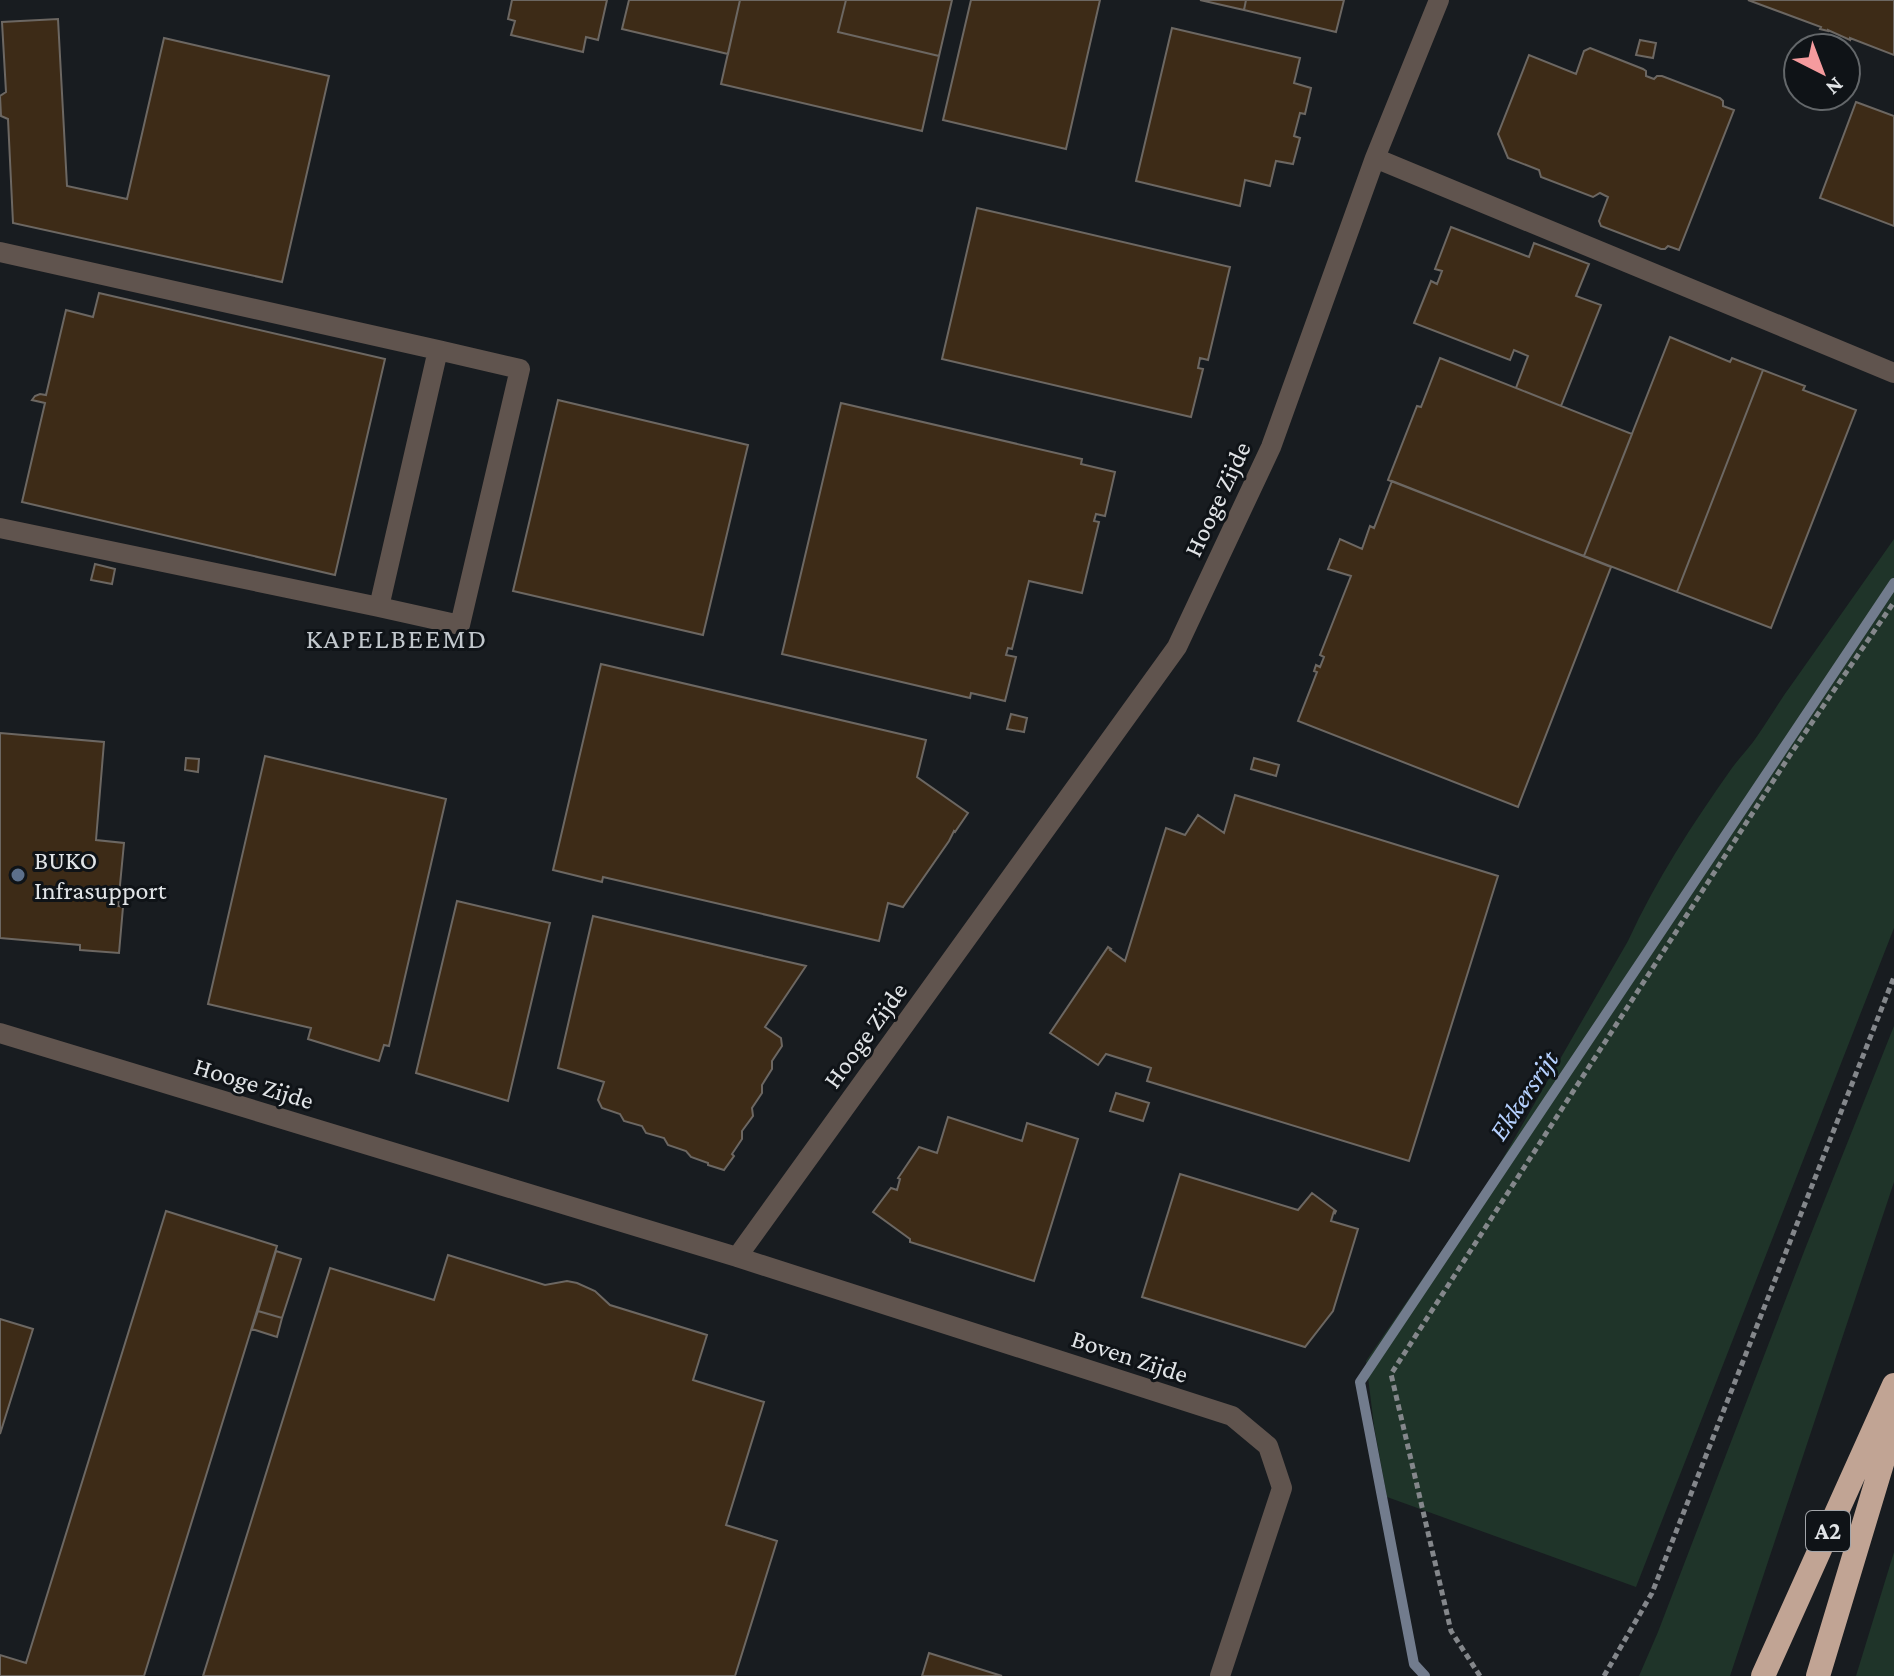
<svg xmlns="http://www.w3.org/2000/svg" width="1894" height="1676" viewBox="0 0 1894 1676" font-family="'Crimson Pro',serif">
<rect width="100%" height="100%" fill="#181c20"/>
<path fill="#1f3429" d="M1894,539V928L1636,1587L1387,1497L1374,1426L1366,1361L1491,1179L1628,941C1656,880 1693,823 1732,768C1740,757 1750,747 1758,735C1770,718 1780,700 1792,684C1826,636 1860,587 1894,539Z
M1894,1026V1182L1730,1676H1639L1658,1632L1805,1249Z
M1894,1552V1676H1856Z"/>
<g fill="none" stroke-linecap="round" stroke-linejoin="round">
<path stroke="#727c8d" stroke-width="10" d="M1425,1676L1414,1664L1360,1382L1894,583"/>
</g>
<path fill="#3d2b17" stroke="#6c6762" stroke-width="2" d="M512,0H607L598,40L586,37L583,52L511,35L515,21L508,19Z
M629,0H740L728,54L622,29Z
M740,0H846L838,32L939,56L922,131L721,84Z
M846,0H952L939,56L838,32Z
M971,0H1100L1066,149L943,120Z
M1200,0H1246L1244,10Z
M1246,0H1344L1336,32L1244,10Z
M1748,0H1894V55L1850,38V40L1828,30V31L1820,29L1821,27Z
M58,19L67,186L127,199L164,38L329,76L282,282L13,223L8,119L1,116L0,96L6,92L2,22Z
M1172,28L1300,58L1294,83L1311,88L1305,114L1300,113L1294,136L1300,138L1293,164L1276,161L1270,186L1245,180L1240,206L1136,181Z
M1640,40L1656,43L1653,58L1636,55Z
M1590,48L1643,69L1646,71V76L1654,79L1657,76H1662L1720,98L1723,101V106L1734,110L1679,250L1668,246L1665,249H1661L1601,226L1599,221L1608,197L1600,193L1593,197L1541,177L1539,170L1508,158L1498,134L1529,55L1576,74L1584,51Z
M1856,102L1894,116V226L1820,198Z
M977,208L1230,267L1208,360L1200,358L1198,368L1203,369L1191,417L942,359Z
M1451,227L1529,257L1534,243L1589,264L1576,296L1601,305L1561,406L1516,388L1528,356L1514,350L1510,360L1414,323L1431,281L1437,284L1442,271L1435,269Z
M99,293L385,359L335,575L22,502L45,403L32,400L35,396L40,394L46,395L66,310L93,317Z
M1670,337L1730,362L1732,358L1763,370L1677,592L1584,556Z
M1440,358L1632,434L1584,556L1388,480L1417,406L1421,407Z
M1763,370L1805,386L1803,390L1856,410L1771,628L1677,592Z
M558,400L748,445L703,635L513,591Z
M841,403L1082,459L1081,464L1115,472L1105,516L1096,514L1094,521L1099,522L1082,593L1029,581L1012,649L1008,648L1006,655L1016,657L1005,701L971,693L970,698L782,654Z
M1392,481L1611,567L1518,807L1298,721L1317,672L1314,671L1316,665L1320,667L1324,657L1320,655L1351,576L1328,569L1340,539L1362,549L1370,526L1374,528Z
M95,564L115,569L112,584L91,580Z
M601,664L926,740L917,777L968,813L955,832L954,831L949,841L903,907L888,903L879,941L603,877L602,882L553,870Z
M1011,714L1027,718L1024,732L1007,729Z
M0,733L104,742L96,840L124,843L118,906L123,907L119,953L80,950V945L0,938Z
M265,756L446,799L389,1046L384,1045L379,1061L308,1039L311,1028L208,1004Z
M186,758L199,759L198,772L185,770Z
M1254,758L1279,765L1276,776L1251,769Z
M1235,795L1498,876L1409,1161L1147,1081L1151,1068L1106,1054L1098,1065L1050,1033L1108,947L1111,949L1110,950L1125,961L1166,828L1185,835L1198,815L1224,833Z
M457,901L550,923L508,1101L416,1073Z
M593,916L806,966L765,1027L781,1038L782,1046L772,1061V1069L762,1085V1093L752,1108L753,1116L742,1131V1139L732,1154L734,1156L724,1170L708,1165V1163L691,1157L686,1151L668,1145L664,1138L646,1133L642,1126L624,1121L620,1114L602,1108L598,1100L604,1082L558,1068Z
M1116,1093L1149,1103L1143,1121L1110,1111Z
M948,1117L1022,1141L1027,1123L1078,1139L1034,1281L910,1242V1239L873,1212L891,1188L897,1190L900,1179L898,1178L919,1147L937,1153Z
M1180,1174L1298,1210L1312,1193L1336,1211L1335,1213L1334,1211L1331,1221L1358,1229L1333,1311L1305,1347L1142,1297Z
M166,1211L277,1246L144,1676H0V1655L26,1663Z
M276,1251L301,1259L282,1318L258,1311Z
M448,1255L545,1285L567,1281L577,1283L595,1291L610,1305L707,1335L693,1380L764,1402L726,1525L777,1541L735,1676H203L330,1268L434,1300Z
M258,1311L282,1318L277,1337L252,1329Z
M0,1319L33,1329L0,1434Z
M929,1653L1002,1676H922Z"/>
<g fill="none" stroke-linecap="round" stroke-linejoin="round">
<path stroke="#84878b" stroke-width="5" stroke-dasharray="6 4" stroke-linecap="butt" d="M1480,1676L1451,1631L1391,1374L1790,755L1894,602
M1604,1676L1652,1593L1894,977"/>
<path stroke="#60544e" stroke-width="20" d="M1375,158L1894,373
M0,252L438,350L379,607L0,528
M379,607L460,625L520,369L438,350
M0,1033L737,1257L1177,647L1271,447L1375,158L1439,0
M737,1257L1232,1416L1268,1446L1282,1488L1220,1676"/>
<path stroke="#c1a494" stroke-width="24" d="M1763,1676L1894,1385
M1818,1676L1894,1424"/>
</g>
<circle fill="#5c6f8a" stroke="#0f1317" stroke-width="3" cx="18" cy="875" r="8"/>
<g text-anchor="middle" stroke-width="6" stroke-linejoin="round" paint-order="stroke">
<rect fill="#0f1317" stroke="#a2a5a9" stroke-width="2" x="1806" y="1511" width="44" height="40" rx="6"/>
<g font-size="24" font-weight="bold" fill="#e1e4e7">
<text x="1828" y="1539">A2</text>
</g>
<g font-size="26" fill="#e1e4e7" stroke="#0f1317">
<text transform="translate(1217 499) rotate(-65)" y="9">Hooge Zijde</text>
<text transform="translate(865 1035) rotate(-54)" y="9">Hooge Zijde</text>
<text transform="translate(254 1083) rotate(17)" y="9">Hooge Zijde</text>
<text transform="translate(1130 1356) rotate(18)" y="9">Boven Zijde</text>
</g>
<g font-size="26" fill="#e1e4e7" stroke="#0f1317" text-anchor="start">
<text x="34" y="869">BUKO<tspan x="34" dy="30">Infrasupport</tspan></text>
</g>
<g font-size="28" letter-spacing="2" fill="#c2c8cd" stroke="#0f1317">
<text x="397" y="648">KAPELBEEMD</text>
</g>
<g font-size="28" font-style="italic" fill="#b6d1ff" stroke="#0f1317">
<text transform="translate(1523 1095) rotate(-56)" y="10">Ekkersrijt</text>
</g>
</g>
<g transform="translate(1822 72) rotate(138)"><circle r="38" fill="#0f1317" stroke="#63676a" stroke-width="2"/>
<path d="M0-6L14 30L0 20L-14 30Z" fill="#f59b9e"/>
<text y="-12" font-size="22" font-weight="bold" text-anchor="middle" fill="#e1e4e7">N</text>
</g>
</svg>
